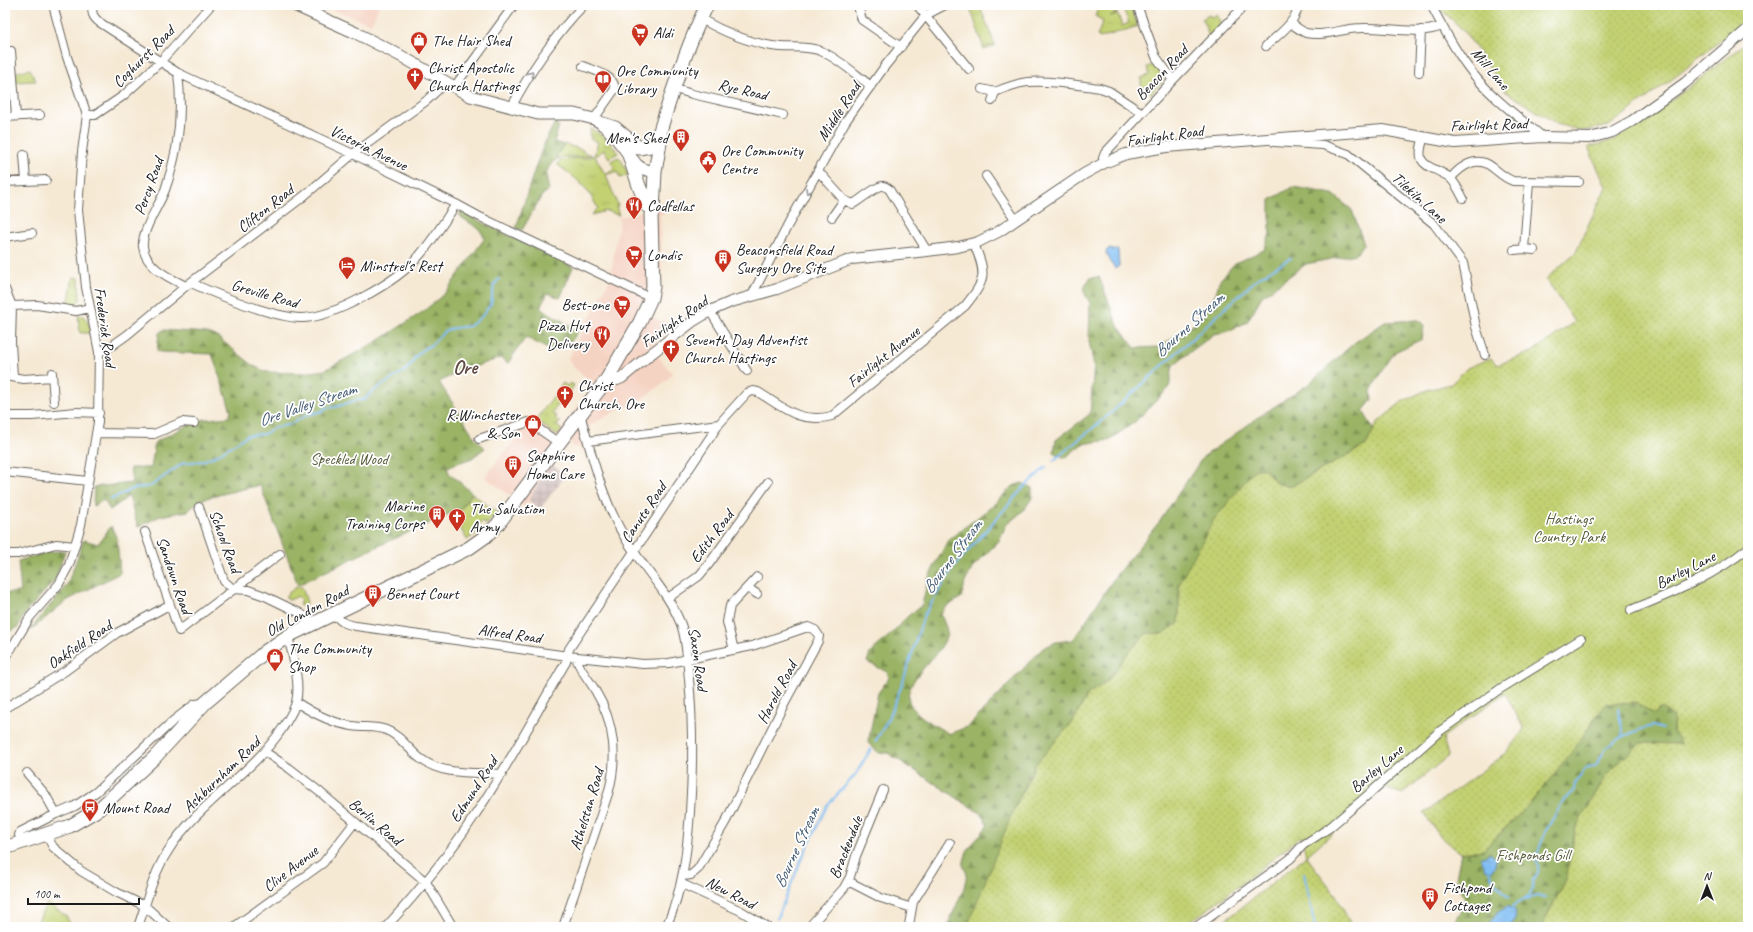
<svg xmlns="http://www.w3.org/2000/svg" width="1753" height="932" viewBox="0 0 1753 932" font-family="Caveat,sans-serif">
<defs>
<pattern id="industrial-grid" width="8" height="8" patternUnits="userSpaceOnUse"><rect width="8" height="8" fill="#d1c0bd"/><path d="M0 4h8M4 0v8" fill="none" stroke="#b3a4a2"/></pattern>
<pattern id="grass-tufts" width="24" height="20" patternUnits="userSpaceOnUse"><rect width="24" height="20" fill="#c3d173"/><path d="M3 7l-1-3M5 7V3M7 7l1-3M15 17l-1-3M17 17v-4M19 17l1-3" fill="none" stroke="#a7b363"/></pattern>
<pattern id="forest-firs" width="22" height="20" patternUnits="userSpaceOnUse"><rect width="22" height="20" fill="#9ab365"/><path d="M5 1l3.5 6h-7zM16 11l3.5 6h-7z" fill="#7d9152"/></pattern>
<pattern id="park-dots" width="8" height="8" patternUnits="userSpaceOnUse"><rect width="8" height="8" fill="#c3d173"/><path d="M2 2h.1M6 6h.1" fill="none" stroke="#a7b363" stroke-width="1.8" stroke-linecap="round"/></pattern>
<pattern id="water-ripples" width="26" height="14" patternUnits="userSpaceOnUse"><rect width="26" height="14" fill="#80bdf3"/><path d="M2 4q2-2 4 0t4 0M15 11q2-2 4 0t4 0" fill="none" stroke="#6ea2d0"/></pattern>
</defs>
<rect width="100%" height="100%" fill="#fff"/>
<filter id="ink" filterUnits="userSpaceOnUse"><feTurbulence type="fractalNoise" baseFrequency=".025" numOctaves="2"/><feDisplacementMap in="SourceGraphic" scale="8" xChannelSelector="R" yChannelSelector="G"/><feConvolveMatrix kernelMatrix="1 2 1 2 8 2 1 2 1" color-interpolation-filters="sRGB"/></filter>
<filter id="wash" filterUnits="userSpaceOnUse"><feTurbulence type="fractalNoise" baseFrequency=".012" numOctaves="4" result="noise"/><feDisplacementMap in="SourceGraphic" scale="16" xChannelSelector="R" yChannelSelector="G"/><feGaussianBlur stdDeviation="0.9" result="paint"/><feColorMatrix in="noise" values="0 0 0 0 0 0 0 0 0 0 0 0 0 0 0 0 0 1.4 0 .05"/><feComposite in="paint" operator="in"/></filter>
<g filter="url(#wash)">
<rect width="100%" height="100%" fill="#f6e9d4"/>
<path fill="#f5d3c2" d="M330,5H380L371,24L329,8Z
M655,203L667,204V212L660,215L662,272L657,301L651,317L671,325L669,331L650,347L672,373L667,380L633,406L623,407L589,426L584,450L581,451L579,447H575L570,442L552,465L566,475L540,509L529,501L525,507L485,477L532,418L557,436L595,384L574,368L568,358L610,279L620,217L640,212Z"/>
<path fill="url(#industrial-grid)" d="M552,465L566,475L540,509L529,501L538,484Z"/>
<path fill="url(#grass-tufts)" stroke="#707648" d="M1102,5H1115L1118,12L1110,16L1118,14L1122,26L1129,23L1124,11L1131,8L1138,26L1100,38L1097,36L1103,21L1095,16L1099,6Z
M980,7L995,45L984,49L971,10Z
M1217,14L1221,25L1207,38L1208,33L1202,19L1209,15L1212,17Z
M1156,64L1163,76V80L1151,94L1148,90L1141,85V78L1149,75L1147,67Z
M30,69L36,81L16,82V72Z
M591,128L610,142L618,153L609,158L604,150L595,156L605,174L615,168L611,161L618,157L621,159L628,175L620,178L617,171L606,175L618,206H616L619,215L606,211L591,215L598,208L587,190L575,178L558,165V162C569,156 583,160 594,156L598,142L590,139L591,135H589Z
M564,144L583,150V152L592,155L578,157H563L557,159V155Z
M73,277L79,278L80,300L74,306L68,305Z
M78,315L83,316L87,320L92,333H80Z
M563,383L567,386L570,383L574,385L568,396L562,392L558,398L562,400L552,413L557,417L555,419L560,422L557,426L562,430L557,436L536,420Z
M472,493L497,513L486,525L483,521L475,528L478,532L467,540L454,517L458,513Z
M296,587H302L307,602L304,607L299,605L301,600L298,596L290,600L286,598V595Z"/>
<path fill="url(#forest-firs)" stroke="#5b6840" d="M555,122L559,126L554,142L564,145L557,155V159C545,167 545,176 549,189L541,197L522,230L516,228C528,193 537,154 555,122Z
M1293,187L1333,194L1352,210L1364,244L1356,254L1306,264L1262,296L1247,322L1226,332L1214,334L1173,365L1169,388L1135,422L1109,440L1082,444L1065,458L1054,452L1056,440L1090,414L1094,366L1089,341L1090,303L1083,290L1090,278L1099,277L1118,326L1135,348L1159,347L1193,325L1216,294L1219,281L1235,263L1264,250L1270,234V200Z
M461,212L573,267L560,298L548,293L540,307L578,331L571,342L563,338L553,352L526,337L508,363L500,358L459,372L439,382L475,438L485,448L472,458L447,467L449,473L472,493L458,513L454,517L451,513L374,548L298,585L260,485L210,497L200,500L188,511L160,516L138,527L129,496L110,510L104,500L93,506L94,487L132,483L130,468H151L155,442L198,420L229,417L231,411L212,354L160,352L157,351L159,333L163,330L207,333L216,336L254,366L266,372L302,373L325,370L378,341L424,311L445,293L485,238L479,229L461,217L459,214Z
M1419,320L1424,326L1422,339L1395,352L1381,372L1371,391L1372,400L1363,411L1374,430L1366,445L1290,487L1276,483L1264,468L1179,584V623L1162,635L1147,633L1128,653L1107,681L1088,694L1074,720L1035,765L1011,816L985,902L966,927H947L964,888L967,874L963,865L967,851L988,825L980,813L888,753H879L868,743L878,693L889,678L887,672L867,662L870,653L890,635L908,616L922,605L928,579L948,540L990,508L1013,486L1022,483L1032,488V498L1023,511L1006,525L999,541L973,567L965,582L962,597L946,607L941,614C942,619 946,625 947,631C948,654 894,683 912,707C921,719 937,726 949,734L969,726L1043,648L1056,642L1073,640L1117,574L1160,521L1203,457L1263,414L1309,384L1354,343L1385,322Z
M111,526L117,539L120,573L66,601L27,633L67,585L84,540L98,544Z
M65,551L55,580L27,611L18,627L5,634V593L21,592L18,561L48,552Z
M1636,702L1654,714L1662,708L1674,717L1673,731L1681,744L1640,743L1608,773L1576,827L1566,880L1541,927H1508L1515,919L1497,913L1486,927H1453V923L1466,902L1456,878L1461,853L1483,850L1527,807L1572,752L1605,704Z"/>
<path fill="url(#park-dots)" stroke="#707648" d="M1436,5H1748V18L1678,75L1609,126L1582,131L1557,124L1506,92L1464,31Z
M1748,41V927H1541L1566,880L1576,827L1608,773L1640,743L1681,744L1673,731L1674,717L1662,708L1654,714L1636,702L1605,704L1572,752L1527,807L1483,850L1461,853L1441,838L1424,813L1504,755L1524,729L1505,693L1443,737L1448,756L1402,794L1385,788L1306,856L1336,895L1352,927H1217L1306,856L1301,836L1244,882L1183,927H967L1011,816L1035,765L1074,720L1088,694L1107,681L1128,653L1147,633L1162,634L1179,623V584L1213,521L1254,470L1264,468L1276,483L1290,487L1366,445L1378,422L1403,401L1427,390L1451,384L1467,368L1491,358L1497,365L1532,352L1575,322L1546,279L1575,253L1606,187L1588,147L1615,140L1688,88Z"/>
<path fill="#c3d173" stroke="#707648" d="M47,903L66,916L72,927H35Z"/>
<path fill="url(#water-ripples)" stroke="#4e6c88" d="M1109,248L1118,250L1119,266L1115,269L1106,253L1107,250Z
M1490,853L1496,859L1495,866L1491,871L1485,869L1481,858Z
M1508,906L1516,911L1515,919L1508,927H1486L1497,913Z"/>
<g fill="none" stroke-linecap="round" stroke-linejoin="round">
<path stroke="#80bdf3" stroke-width="2" d="M1053,461L1112,412L1258,278L1291,258
M110,500L132,489L151,486L183,463L202,461L217,455L248,435L264,434L274,428L291,424L307,415L322,411L325,408L336,407L356,400H364L372,392L406,370L413,362L414,358L425,348L431,345L445,331L454,328L470,326L481,317L491,304L494,285L499,279
M1618,709C1619,719 1623,727 1623,737
M875,742L886,723L902,685L924,615L953,568L1024,487L1046,467
M1489,871L1494,882L1509,897
M1304,873L1315,927
M1526,899L1538,896L1545,897
M1512,908C1519,897 1536,900 1532,881C1542,870 1538,869 1536,858L1545,832L1564,800L1574,790L1575,783L1584,770L1588,768L1595,767L1607,747L1618,739L1641,729L1653,726L1663,729
M777,919L801,860L827,806L855,775L871,749"/>
</g>
</g>
<g filter="url(#ink)">
<g fill="none" stroke-linecap="round" stroke-linejoin="round">
<g stroke="#68645c" stroke-width="10">
<path id="minor" d="M93,5C91,13 93,17 99,22L178,73L353,154L456,204L478,216L651,298
M862,5L859,10L862,20L901,47
M917,5L969,69
M1137,5L1156,57L1173,80
M1431,5C1442,26 1453,47 1467,66C1487,94 1517,116 1543,137
M701,19C722,31 748,42 772,46C789,49 805,45 821,51C839,59 855,74 871,86
M1290,23C1295,26 1301,31 1306,33C1325,37 1343,28 1362,28C1388,27 1418,36 1442,26
M1266,46C1279,34 1296,23 1298,5
M5,51H11L16,116
M583,66C595,71 614,75 615,89L594,119
M1419,72L1421,30
M178,73C183,114 179,151 165,190C159,206 141,231 143,247C146,268 170,278 186,286
M455,86L514,5
M672,88L692,94L783,115
M982,89L995,92
M992,101L995,92C1005,88 1016,83 1028,82C1051,80 1077,85 1100,88L1109,91L1142,113
M511,108C529,73 557,32 584,5
M87,115H95L123,96L160,62L211,5
M5,117L40,115
M1424,137C1413,168 1429,164 1449,177C1455,182 1460,192 1463,198
M1274,142L1323,145L1348,154L1434,224L1463,263L1476,327L1485,355
M24,155L26,181
M1104,163L1103,158L1105,153L1173,80L1245,5
M819,172L844,200L853,204C860,200 878,185 883,186C886,186 887,188 889,189L927,251
M986,176L1015,219
M1451,178C1461,166 1477,155 1492,167C1500,173 1504,178 1513,181L1579,182
M5,182L46,180
M832,217L844,200
M5,237L32,233
M1524,249L1534,250
M1514,250L1524,249L1529,182
M191,283C218,295 272,317 301,318C334,318 398,281 419,256C433,240 445,221 456,204
M5,289L12,306L11,342L13,377
M752,295L788,225L845,122L885,66L926,15L945,5
M12,306L37,305L76,311L90,308
M710,311L747,371
M99,352L110,347L127,335L186,286L304,196L353,154L426,101L446,82
M52,373L54,402
M5,376L24,379L52,377
M580,414C592,455 602,499 624,536C641,566 667,590 680,622C687,638 687,662 689,679C693,724 693,768 690,812C687,852 683,890 666,927
M5,416H32L76,412L99,413
M97,433L154,434L182,422L194,423
M479,439L529,422L559,443
M588,441L719,424
M5,472L88,481
M199,507L224,581L233,589L248,590L265,596L300,613L313,622
M145,532L179,631L280,554
M5,554H18L56,544L75,546
M748,588L757,594
M668,598L699,576L709,564L768,482
M1631,610C1672,593 1713,577 1748,548
M334,612C339,622 345,624 356,626L568,656L643,664L669,663L752,646L808,627L815,630L819,636L818,641L786,700L726,821L698,869L691,875L683,876
M734,650L727,622L730,606L757,577
M5,659L30,617L59,584L69,565L81,525L98,422L99,352L86,287L78,210L82,152L87,115L67,57L53,5
M296,702C314,714 332,723 352,726C364,728 375,726 386,730C400,735 409,750 421,759C443,776 476,772 502,774
M5,708L65,671L117,633L169,605
M265,752L289,768L321,793L426,882L453,927
M27,773L45,794L56,814
M46,834L53,847L81,871L116,892L145,906L168,927
M22,842L19,835L20,832L56,814L75,806L96,792L173,721L195,704L205,703
M848,881L881,898L912,908
M682,884L741,911L767,927
M909,925L913,902L950,843
M138,927C147,901 153,874 168,851C198,803 251,775 282,729C287,721 294,711 296,702C301,683 292,654 288,636
M234,927L323,863L355,822
M386,927C418,892 449,855 475,815C508,766 536,713 566,662L569,649L719,424L747,393L753,391L758,392C784,408 800,424 832,416L965,306C986,280 987,275 974,244
M563,927L608,794C618,760 615,723 596,692C590,680 579,670 576,657
M809,927L844,888L850,877L856,856L883,790
M1196,927L1290,859L1303,845L1329,828L1362,800L1440,731L1500,689L1581,639"/>
</g>
<g stroke="#68645c" stroke-width="12">
<path id="tertiary" d="M607,379L617,380L622,378L652,353L692,322L710,311L731,302L777,289L852,259L927,251L958,247L978,242L998,232L1084,174L1104,163L1126,154L1166,147L1383,130L1455,143L1543,137L1590,138L1612,132L1632,121L1685,83L1748,29"/>
</g>
<g stroke="#68645c" stroke-width="13">
<path id="secondary" d="M294,5L356,33L401,56L470,96L538,114H574L594,119L603,124L615,137L637,165L643,169L655,172"/>
</g>
<g stroke="#68645c" stroke-width="15">
<path id="trunk" d="M603,124L615,128L639,148L650,146L654,142
M656,137L660,131C673,88 687,46 707,5
M628,152L639,186L647,206
M5,848L70,826L99,809L155,757L205,703L266,651L288,636L469,548L486,536L498,524L607,379L640,322L651,298L653,287L651,215L653,211L655,172L661,137L660,131"/>
</g>
<use href="#minor" stroke="#fff" stroke-width="8"/>
<use href="#tertiary" stroke="#fff" stroke-width="10"/>
<use href="#secondary" stroke="#fff" stroke-width="11"/>
<use href="#trunk" stroke="#fff" stroke-width="13"/>
</g>
<defs><path id="oneway-chevron" d="M-2-3.5L2.5 0L-2 3.5" fill="none" stroke-width="1.6" stroke-linecap="round" stroke-linejoin="round"/></defs>
<g stroke="#999">
<use href="#oneway-chevron" transform="translate(531 74) rotate(-54)"/>
<use href="#oneway-chevron" transform="translate(808 191) rotate(120)"/>
</g>
</g>
<defs>
<g id="supermarket-pin" transform="scale(0.9)"><path d="M0 17L-7.5 6A9.5 9.5 0 1 1 7.5 6Z" fill="#c8321e" stroke="#fff"/><path d="M-6-5.5h2.5l.6 2H6L4.5 2H-2.5L-4.4-4H-6ZM-1.5 3.2a1.3 1.3 0 1 0 .1 0ZM3 3.2a1.3 1.3 0 1 0 .1 0Z" fill="#fff"/></g>
<g id="shop-pin" transform="scale(0.9)"><path d="M0 17L-7.5 6A9.5 9.5 0 1 1 7.5 6Z" fill="#c8321e" stroke="#fff"/><path d="M-5-2.5h2.3a2.7 3.5 0 0 1 5.4 0H5L5.5 6h-11ZM-1.5-2.5h3a1.5 2.3 0 0 0-3 0Z" fill="#fff"/></g>
<g id="church-pin" transform="scale(0.9)"><path d="M0 17L-7.5 6A9.5 9.5 0 1 1 7.5 6Z" fill="#c8321e" stroke="#fff"/><path d="M-1.2-6h2.4v3.5h3.3v2.4h-3.3V6h-2.4V-.1h-3.3v-2.4h3.3Z" fill="#fff"/></g>
<g id="library-pin" transform="scale(0.9)"><path d="M0 17L-7.5 6A9.5 9.5 0 1 1 7.5 6Z" fill="#c8321e" stroke="#fff"/><path d="M-6-4Q-3-5.5-.7-3.5V5Q-3 3-6 4ZM6-4Q3-5.5 .7-3.5V5Q3 3 6 4Z" fill="#fff"/></g>
<g id="building-pin" transform="scale(0.9)"><path d="M0 17L-7.5 6A9.5 9.5 0 1 1 7.5 6Z" fill="#c8321e" stroke="#fff"/><path d="M-4-6H4V6H1V3H-1V6H-4ZM-2.5-4.3h1.7v1.8h-1.7ZM.8-4.3h1.7v1.8H.8ZM-2.5-1h1.7V.8h-1.7ZM.8-1h1.7V.8H.8Z" fill="#fff"/></g>
<g id="civic-pin" transform="scale(0.9)"><path d="M0 17L-7.5 6A9.5 9.5 0 1 1 7.5 6Z" fill="#c8321e" stroke="#fff"/><path d="M-.6-6.5H3V-4.5H.6V-3L4-1V1h2V6H-6V1h2V-1L-.6-3ZM-1.2 2.5V6h2.4V2.5Z" fill="#fff"/></g>
<g id="restaurant-pin" transform="scale(0.9)"><path d="M0 17L-7.5 6A9.5 9.5 0 1 1 7.5 6Z" fill="#c8321e" stroke="#fff"/><path d="M-5-6h1v4h1v-4h1v4h1v-4h1v5L-1.5 .5V6h-2V.5L-5-1ZM5-6V6H3V1.5H1.5Q1.5-4 5-6Z" fill="#fff"/></g>
<g id="hotel-pin" transform="scale(0.9)"><path d="M0 17L-7.5 6A9.5 9.5 0 1 1 7.5 6Z" fill="#c8321e" stroke="#fff"/><path d="M-6-4.5h1.5V1H6V5H4.5V3h-9V5H-6ZM-4 0a1.8 1.8 0 1 1 3.6 0ZM.5 0V-2.5h3Q6-2.5 6 0Z" fill="#fff"/></g>
<g id="bus-pin" transform="scale(0.9)"><path d="M0 17L-7.5 6A9.5 9.5 0 1 1 7.5 6Z" fill="#c8321e" stroke="#fff"/><path d="M-5-6H5V4H4V6H2V4H-2V6H-4V4H-5ZM-3.5-4V0h7V-4ZM-3.5 1.2v1.5H-2V1.2ZM2 1.2v1.5H3.5V1.2Z" fill="#fff"/></g>
</defs>
<g fill-rule="evenodd">
<use href="#supermarket-pin" x="640" y="32"/>
<use href="#shop-pin" x="419" y="40"/>
<use href="#church-pin" x="415" y="76"/>
<use href="#library-pin" x="603" y="79"/>
<use href="#building-pin" x="681" y="137"/>
<use href="#civic-pin" x="708" y="159"/>
<use href="#restaurant-pin" x="634" y="205"/>
<use href="#supermarket-pin" x="634" y="254"/>
<use href="#building-pin" x="723" y="258"/>
<use href="#hotel-pin" x="347" y="265"/>
<use href="#supermarket-pin" x="622" y="304"/>
<use href="#restaurant-pin" x="602" y="334"/>
<use href="#church-pin" x="671" y="348"/>
<use href="#church-pin" x="565" y="394"/>
<use href="#shop-pin" x="533" y="423"/>
<use href="#building-pin" x="513" y="464"/>
<use href="#building-pin" x="437" y="514"/>
<use href="#church-pin" x="457" y="517"/>
<use href="#building-pin" x="373" y="593"/>
<use href="#shop-pin" x="275" y="657"/>
<use href="#bus-pin" x="90" y="807"/>
<use href="#building-pin" x="1430" y="896"/>
</g>
<g text-anchor="middle" stroke-width="3.5" stroke-linejoin="round" paint-order="stroke">
<g font-size="16" fill="#1c1c1c" stroke="#fff" text-anchor="start">
<text x="653" y="38">Aldi</text>
<text x="432" y="46">The Hair Shed</text>
<text x="428" y="73">Christ Apostolic<tspan x="428" dy="18">Church Hastings</tspan></text>
<text x="616" y="76">Ore Community<tspan x="616" dy="18">Library</tspan></text>
<text x="668" y="143" text-anchor="end">Men's Shed</text>
<text x="721" y="156">Ore Community<tspan x="721" dy="18">Centre</tspan></text>
<text x="647" y="211">Codfellas</text>
<text x="736" y="255">Beaconsfield Road<tspan x="736" dy="18">Surgery Ore Site</tspan></text>
<text x="647" y="260">Londis</text>
<text x="360" y="271">Minstrel's Rest</text>
<text x="609" y="310" text-anchor="end">Best-one</text>
<text x="589" y="331" text-anchor="end">Pizza Hut<tspan x="589" dy="18">Delivery</tspan></text>
<text x="684" y="345">Seventh Day Adventist<tspan x="684" dy="18">Church Hastings</tspan></text>
<text x="578" y="391">Christ<tspan x="578" dy="18">Church, Ore</tspan></text>
<text x="520" y="420" text-anchor="end">R.Winchester<tspan x="520" dy="18">&amp; Son</tspan></text>
<text x="526" y="461">Sapphire<tspan x="526" dy="18">Home Care</tspan></text>
<text x="424" y="511" text-anchor="end">Marine<tspan x="424" dy="18">Training Corps</tspan></text>
<text x="470" y="514">The Salvation<tspan x="470" dy="18">Army</tspan></text>
<text x="386" y="599">Bennet Court</text>
<text x="288" y="654">The Community<tspan x="288" dy="18">Shop</tspan></text>
<text x="103" y="813">Mount Road</text>
<text x="1443" y="893">Fishpond<tspan x="1443" dy="18">Cottages</tspan></text>
</g>
<g font-size="16" fill="#1c1c1c" stroke="#fff">
<text transform="translate(143 56) rotate(-45)" y="6">Coghurst Road</text>
<text transform="translate(1491 68) rotate(49)" y="6">Mill Lane</text>
<text transform="translate(1161 72) rotate(-47)" y="6">Beacon Road</text>
<text transform="translate(743 89) rotate(13)" y="6">Rye Road</text>
<text transform="translate(838 111) rotate(-57)" y="6">Middle Road</text>
<text transform="translate(1489 124) rotate(-2)" y="6">Fairlight Road</text>
<text transform="translate(1165 135) rotate(-8)" y="6">Fairlight Road</text>
<text transform="translate(369 147) rotate(26)" y="6">Victoria Avenue</text>
<text transform="translate(148 186) rotate(-70)" y="6">Percy Road</text>
<text transform="translate(1420 197) rotate(42)" y="6">Tilekiln Lane</text>
<text transform="translate(265 208) rotate(-38)" y="6">Clifton Road</text>
<text transform="translate(265 293) rotate(16)" y="6">Greville Road</text>
<text transform="translate(674 321) rotate(-35)" y="6">Fairlight Road</text>
<text transform="translate(106 327) rotate(82)" y="6">Frederick Road</text>
<text transform="translate(883 356) rotate(-39)" y="6">Fairlight Avenue</text>
<text transform="translate(643 512) rotate(-56)" y="6">Canute Road</text>
<text transform="translate(711 536) rotate(-53)" y="6">Edith Road</text>
<text transform="translate(226 541) rotate(70)" y="6">School Road</text>
<text transform="translate(1685 569) rotate(-27)" y="6">Barley Lane</text>
<text transform="translate(175 575) rotate(71)" y="6">Sandown Road</text>
<text transform="translate(307 610) rotate(-28)" y="6">Old London Road</text>
<text transform="translate(510 633) rotate(8)" y="6">Alfred Road</text>
<text transform="translate(79 644) rotate(-34)" y="6">Oakfield Road</text>
<text transform="translate(699 659) rotate(82)" y="6">Saxon Road</text>
<text transform="translate(776 692) rotate(-62)" y="6">Harold Road</text>
<text transform="translate(1376 768) rotate(-41)" y="6">Barley Lane</text>
<text transform="translate(221 774) rotate(-44)" y="6">Ashburnham Road</text>
<text transform="translate(473 789) rotate(-57)" y="6">Edmund Road</text>
<text transform="translate(586 809) rotate(-73)" y="6">Athelstan Road</text>
<text transform="translate(376 821) rotate(40)" y="6">Berlin Road</text>
<text transform="translate(845 847) rotate(-68)" y="6">Brackendale</text>
<text transform="translate(290 868) rotate(-38)" y="6">Clive Avenue</text>
<text transform="translate(731 892) rotate(27)" y="6">New Road</text>
</g>
<g font-size="16" fill="#565b3a" stroke="#fff">
<text x="349" y="464">Speckled Wood</text>
<text x="1569" y="524">Hastings<tspan x="1569" dy="18">Country Park</tspan></text>
<text x="1533" y="860">Fishponds Gill</text>
</g>
<g font-size="17" font-style="italic" fill="#445c72" stroke="#fff">
<text transform="translate(1189 324) rotate(-42)" y="6">Bourne Stream</text>
<text transform="translate(307 404) rotate(-19)" y="6">Ore Valley Stream</text>
<text transform="translate(952 556) rotate(-53)" y="6">Bourne Stream</text>
<text transform="translate(796 847) rotate(-65)" y="6">Bourne Stream</text>
</g>
<g font-size="20" font-weight="bold" fill="#5f4a41" stroke="#fff">
<text x="465" y="374">Ore</text>
</g>
</g>
<rect width="1753" height="932" fill="none" stroke="#fff" stroke-width="20"/>
<g transform="translate(1707 886)" stroke="#ffffff" stroke-width="3" paint-order="stroke">
<path d="M0-3L7 15L0 10L-7 15Z" fill="#1c1c1c"/>
<text y="-6" font-size="11" font-weight="bold" text-anchor="middle" fill="#1c1c1c">N</text>
</g>
<path d="M28 898v6h111v-6" fill="none" stroke="#1c1c1c" stroke-width="2"/>
<text x="34" y="898" font-size="12" fill="#1c1c1c" stroke="#ffffff" stroke-width="3" paint-order="stroke">100 m</text>
</svg>
